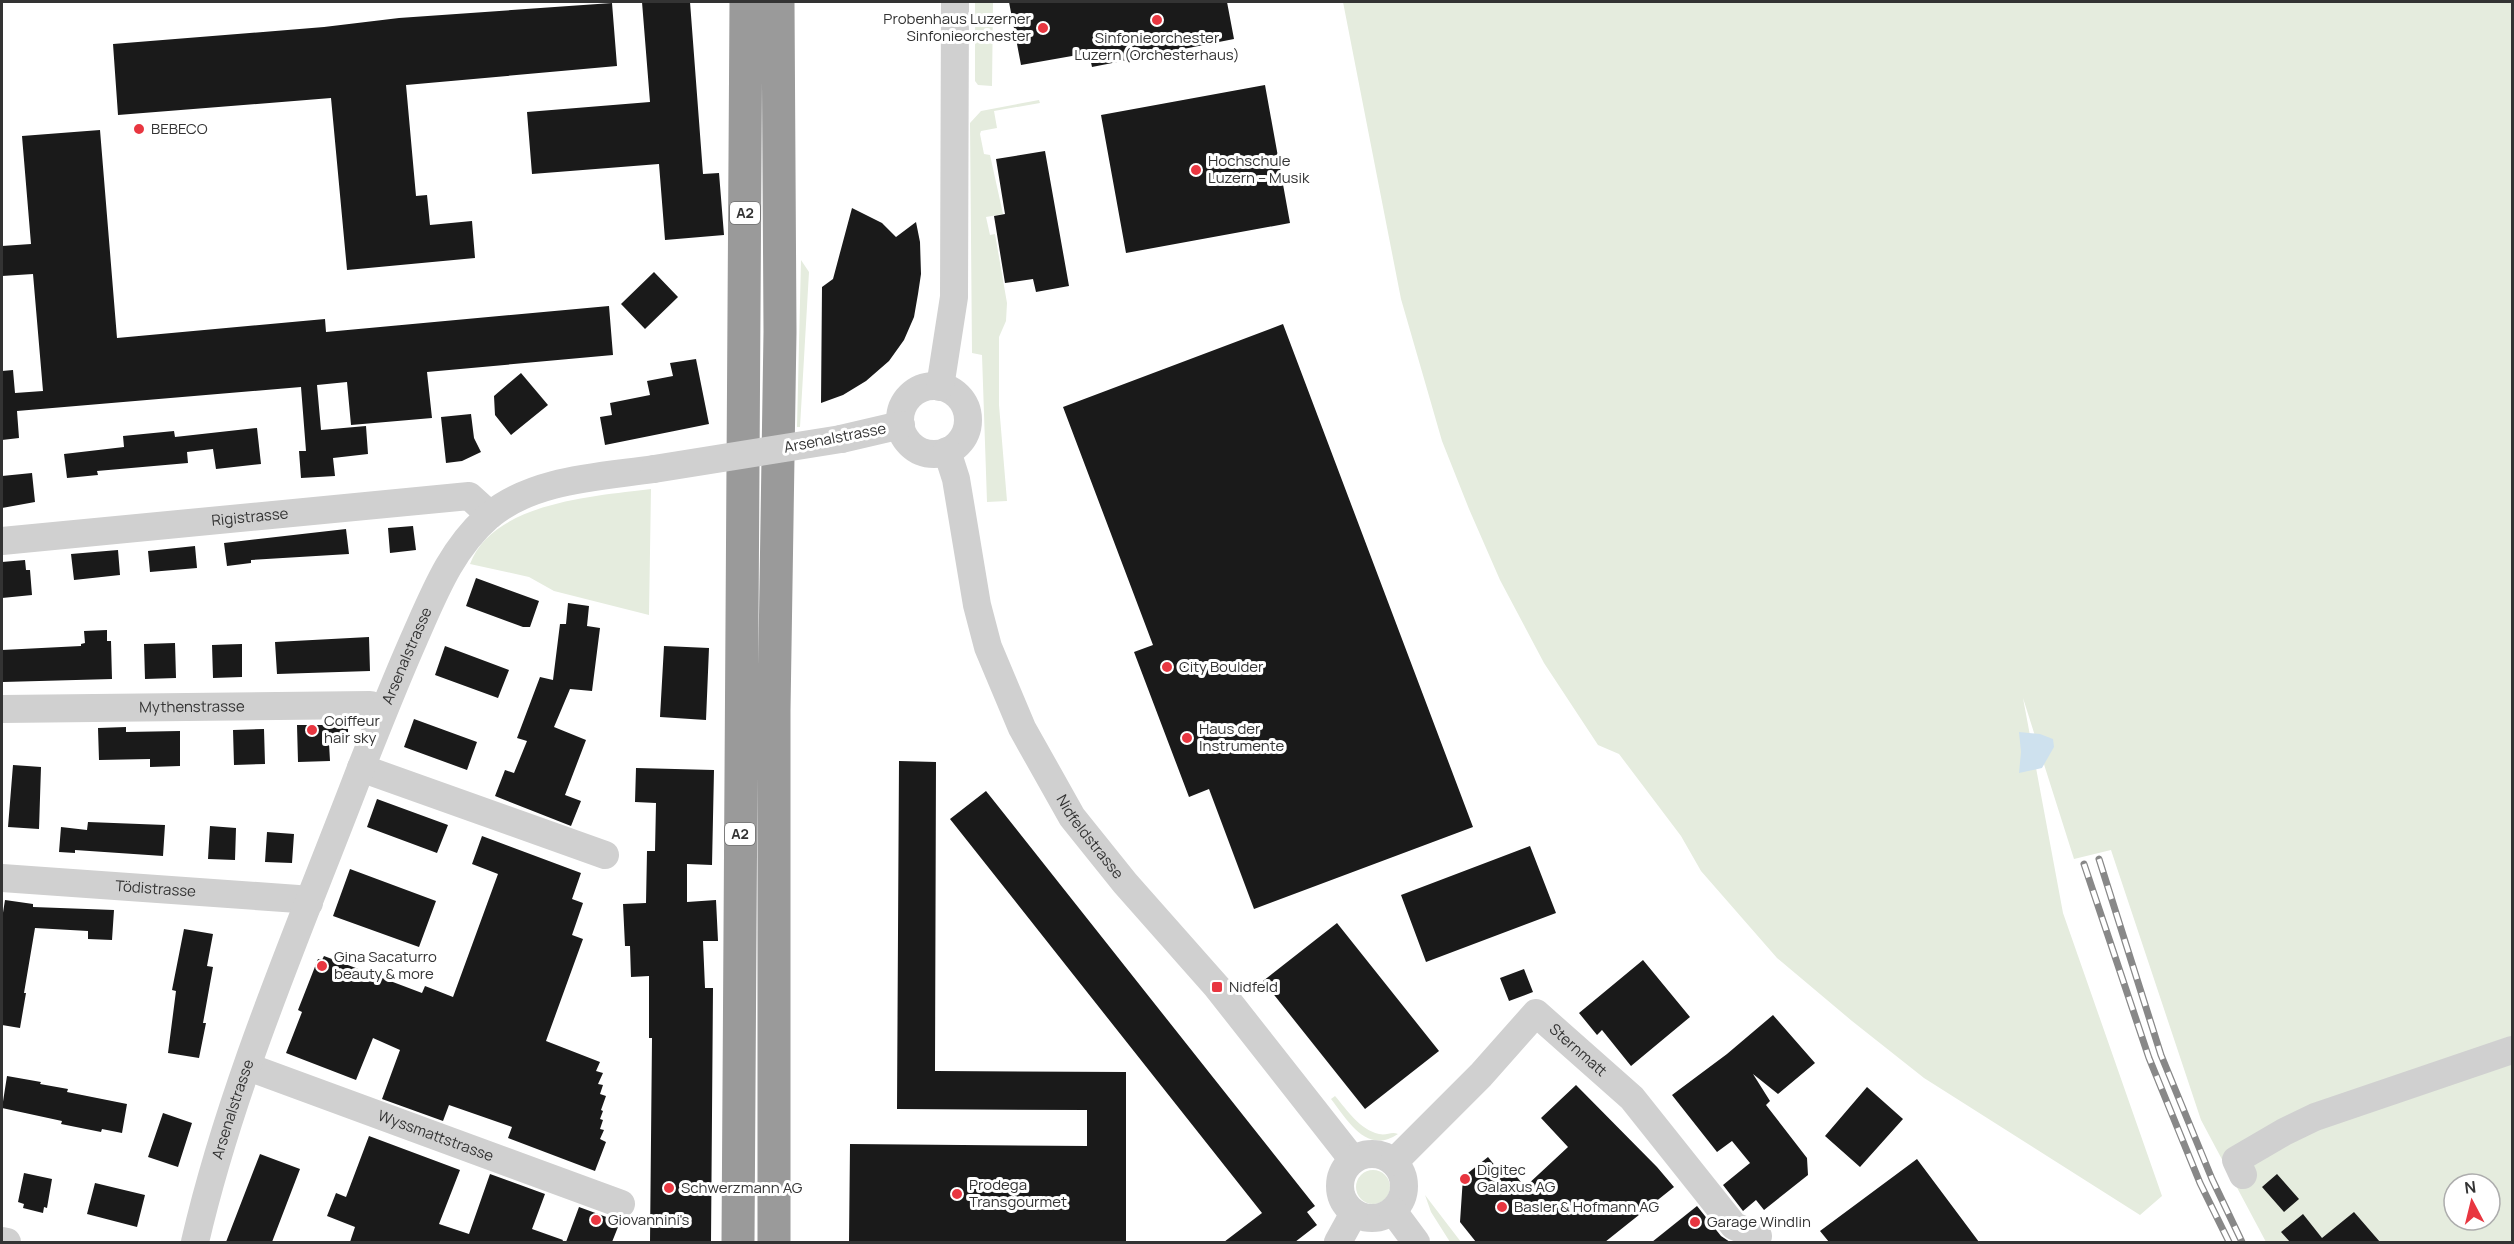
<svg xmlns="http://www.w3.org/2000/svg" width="2514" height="1244" viewBox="0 0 2514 1244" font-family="Manrope,sans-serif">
<rect width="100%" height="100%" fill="#fff"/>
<path fill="#e5ecde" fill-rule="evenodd" d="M975,2H993L992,86L978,85L975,81Z
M1343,2H2512V1242H2266L2201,1120L2111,850L2074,859L2023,698L2063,913L2162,1196L2140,1215L1924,1078L1852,1021L1777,958L1701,871L1681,836L1619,754L1598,745L1544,663L1500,580L1469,509L1442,441L1401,299ZM2454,1184H2490V1220H2454Z
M1039,100L1040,103L994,111L997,128L981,131L980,134L984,154L990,155L1003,214L986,217L990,235L995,234L1007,303L1006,321L999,337V405L1007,501L987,502L982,355L972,353L970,123L981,111Z
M801,260L809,272L800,427H797Z
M651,489L649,615L554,591L529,577L470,564C493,502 596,496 651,489Z
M1335,1096C1348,1111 1359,1129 1379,1134C1387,1136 1391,1131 1398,1134C1367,1155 1348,1121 1331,1099Z
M1356 1187a17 17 0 1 1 34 0a17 17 0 1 1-34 0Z
M1425,1195L1461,1242H1450L1431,1212Z"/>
<path fill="#cee1ee" d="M2019,732L2040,734L2053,739L2054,747L2042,768L2019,773L2021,752Z"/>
<path fill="#1a1a1a" d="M642,2H690L703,174L719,173L724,235L665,240L659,164L532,174L527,112L650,102Z
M1009,2H1227L1234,39L1092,67L1089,53L1021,65Z
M612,3L617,66L406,85L416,196L427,195L430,225L472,221L475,258L347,270L331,98L118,115L113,44L324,27L399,18Z
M1265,85L1290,223L1126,253L1101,115Z
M100,130L117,338L325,319L326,332L609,306L613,355L427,372L432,418L351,425L347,382L317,385L321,430L366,426L368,454L333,458L335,476L301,478L299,451H306L301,387L17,411L19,438L2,440V371L13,370L15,393L43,391L33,274L2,276V246L31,244L22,136Z
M1045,151L1069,286L1036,292L1033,279L1005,283L994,216L1005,214L996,159Z
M852,208L882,223L896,237L916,222L920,242L921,274L918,294L914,317L904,340L889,361L866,381L843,395L821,403L822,287L833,279Z
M654,272L678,297L645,329L621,304Z
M1283,324L1473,827L1254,909L1209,789L1189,797L1134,652L1153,645L1063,407Z
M696,359L709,424L605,445L600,417L612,415L610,403L650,395L647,381L673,376L670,363Z
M521,373L548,405L511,435L495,415L494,396Z
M471,414L474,438L481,452L462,461L446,463L441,417Z
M257,428L261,464L216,469L213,449L187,452L188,463L97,471L98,475L67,478L64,454L124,447L123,436L174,431L175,437Z
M32,473L35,502L2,508V476Z
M413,526L416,550L390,553L388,528Z
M346,529L349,554L251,560V563L227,566L224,543Z
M195,546L197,568L150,572L148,551Z
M118,550L120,575L74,580L71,554Z
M25,560L26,570H30L32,595L2,598V562Z
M476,578L539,601L530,627H523L466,606Z
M568,603L589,606L587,626L600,628L592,691L570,689L554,727L586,740L565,795L581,801L571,826L495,796L505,770L514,773L527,741L517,738L540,677L553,680L560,624H566Z
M107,630V641H111L112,679L3,682L2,650L81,646V644L85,643L84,631Z
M369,637L370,671L277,674L275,642Z
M175,643L176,678L145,679L144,644Z
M242,644V677L213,678L212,645Z
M445,646L509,670L498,698L435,675Z
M664,646L709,648L706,720L660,717Z
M414,719L477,742L467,770L404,747Z
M297,725H348V743H329L330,761L298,762Z
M126,727V732L180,731V766L150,767V759L99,760L98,728Z
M264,729L265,764L234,765L233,730Z
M899,761L936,762L935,1071L1126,1072V1242H849L850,1144L1087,1146V1110L897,1109Z
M13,765L41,767L39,829L8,827Z
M636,768L714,770L712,865L687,864V902L716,900L718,941H703L705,988H713L711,1242H650L652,1038H649V976L631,977L630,946H625L623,904L646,903L647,851H655L656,803L635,802Z
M986,791L1315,1206L1307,1212L1317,1225L1295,1242H1224L1262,1213L950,819Z
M377,799L448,825L437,853L367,827Z
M88,822L165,825L163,856L75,850V853L59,852L61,827L87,830Z
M210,826L236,828L235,860L208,859Z
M267,832L294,834L292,863L265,862Z
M482,836L581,873L572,899L583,903L572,935L583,939L546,1041L600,1062L596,1071L603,1073L598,1084L603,1085L600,1094L606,1096L601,1110L603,1111L600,1119L603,1120L600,1129L604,1130L600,1139L606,1142L595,1171L508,1138L512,1127L449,1105L443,1121L382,1099L400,1050L373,1038L356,1080L286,1053L302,1012L298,1010L318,959L322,960L324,956L422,993L425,986L453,997L498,874L472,864Z
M1530,846L1556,913L1426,962L1401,895Z
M350,869L436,901L419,947L333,916Z
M5,900L33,904V907L114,910L112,940L88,939V931L35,928L24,993H26L20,1028L2,1025V919Z
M1337,923L1439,1051L1365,1109L1263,981Z
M184,929L213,934L207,966L213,967L203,1023H206L199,1058L168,1053L176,991L172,990Z
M1643,960L1690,1017L1631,1066L1602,1030L1597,1035L1579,1013Z
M1524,969L1533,992L1509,1001L1500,978Z
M1773,1015L1815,1063L1778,1094L1753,1074L1770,1101L1766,1105L1807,1158L1808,1175L1764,1210L1756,1200L1743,1211L1723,1185L1750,1163L1732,1141L1717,1152L1672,1095L1727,1054Z
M7,1076L41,1082L40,1084L68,1089L67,1092L127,1104L122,1133L102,1129L101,1132L61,1124L62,1121L2,1108Z
M1576,1085L1657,1167L1674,1187L1605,1242H1476L1460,1222L1463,1177L1488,1157L1504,1177L1512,1171L1525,1187L1568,1147L1541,1118Z
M1867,1087L1903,1119L1860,1167L1825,1136Z
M163,1113L192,1123L178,1167L148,1157Z
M369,1136L460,1170L439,1224L469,1234L490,1174L545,1194L532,1229L563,1240L562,1242H350L355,1227L327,1216L336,1193L346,1197Z
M260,1154L300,1169L272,1242H226Z
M1917,1159L1979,1242H1829L1820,1231Z
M24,1173L52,1179L47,1208L44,1207L43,1213L23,1208L24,1204L18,1202Z
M2277,1174L2299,1199L2284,1212L2262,1187Z
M95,1183L145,1195L137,1227L87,1214Z
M1697,1206L1721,1236L1730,1242H1652Z
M579,1207L620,1222L612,1242H566Z
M2354,1212L2380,1242H2290L2281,1232L2303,1214L2322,1238Z"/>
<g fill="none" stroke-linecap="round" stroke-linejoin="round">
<g stroke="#d0d0d0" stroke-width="28">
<circle cx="934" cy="420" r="34"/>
<path d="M940,387L954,297L955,2"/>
<path d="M841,439L901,425"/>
<path id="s1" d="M947,451L956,479L977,605L988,647L1022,728L1072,817L1125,883L1217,987L1353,1160"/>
<path id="s2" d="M2,541L469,496L490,515"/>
<path id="s3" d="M2,709L370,705L383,709"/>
<path d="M361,768L605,855"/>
<path id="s4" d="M2,878L298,899L309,903"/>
<path id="s5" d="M248,1067L621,1204"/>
<circle cx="1372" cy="1186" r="32"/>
<path id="s6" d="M1394,1162L1481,1075L1536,1013L1632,1098L1734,1226L1758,1236"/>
<path d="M2243,1175L2236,1160L2284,1132L2315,1117L2512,1050"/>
<path d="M1393,1211L1416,1242"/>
<path d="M2,1241L7,1242"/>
<path id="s7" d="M195,1242C232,1082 302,923 361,768C378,725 395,682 414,639C434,594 451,549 489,516C533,479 599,477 654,469"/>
<path d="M1338,1242L1354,1213"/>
</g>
<path stroke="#9a9a9a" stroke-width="33" d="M738,1242L746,2
M774,1242V711L780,332L778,2"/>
<g stroke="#888" stroke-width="7">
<path id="rail" d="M2099,859L2161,1055L2212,1179L2242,1242
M2084,864L2149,1058L2200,1183L2229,1242"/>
</g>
<use href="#rail" stroke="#fff" stroke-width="4.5" stroke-dasharray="14" stroke-linecap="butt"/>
<path stroke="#d0d0d0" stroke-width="28" d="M654,469L841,439"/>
</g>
<g fill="#e83640" stroke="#fff" stroke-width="2">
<circle cx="1157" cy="20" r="6"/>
<circle cx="1043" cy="28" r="6"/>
<circle cx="139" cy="129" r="6"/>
<circle cx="1196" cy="170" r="6"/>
<circle cx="1167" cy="667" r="6"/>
<circle cx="312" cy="730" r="6"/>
<circle cx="1187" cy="738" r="6"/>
<circle cx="322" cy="966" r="6"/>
<rect x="1211" y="981" width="12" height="12" rx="3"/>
<circle cx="1465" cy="1179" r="6"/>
<circle cx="669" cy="1188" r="6"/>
<circle cx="957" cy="1194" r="6"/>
<circle cx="1502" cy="1207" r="6"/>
<circle cx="596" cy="1220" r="6"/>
<circle cx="1695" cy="1222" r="6"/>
</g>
<g text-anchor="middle" stroke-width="6" stroke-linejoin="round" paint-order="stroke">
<g fill="#fff" stroke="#707070" stroke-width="1.5">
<rect x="730" y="202" width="30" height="22" rx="4.5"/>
<rect x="725" y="823" width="30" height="22" rx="4.5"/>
</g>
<g font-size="14" font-weight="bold" fill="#333">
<text x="745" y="218">A2</text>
<text x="740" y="839">A2</text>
</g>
<g font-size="15" fill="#333" stroke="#fff" text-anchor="start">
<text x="1031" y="24" text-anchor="end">Probenhaus Luzerner<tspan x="1031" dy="17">Sinfonieorchester</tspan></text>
<text x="1157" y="43" text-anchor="middle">Sinfonieorchester<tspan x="1157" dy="17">Luzern (Orchesterhaus)</tspan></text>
<text x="151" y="134">BEBECO</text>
<text x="1208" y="166">Hochschule<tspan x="1208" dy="17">Luzern – Musik</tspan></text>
<text x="1179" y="672">City Boulder</text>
<text x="324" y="726">Coiffeur<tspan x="324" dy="17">hair sky</tspan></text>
<text x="1199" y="734">Haus der<tspan x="1199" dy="17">Instrumente</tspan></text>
<text x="334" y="962">Gina Sacaturro<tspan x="334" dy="17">beauty &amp; more</tspan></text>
<text x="1229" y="992">Nidfeld</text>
<text x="1477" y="1175">Digitec<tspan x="1477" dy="17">Galaxus AG</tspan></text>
<text x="969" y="1190">Prodega<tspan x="969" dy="17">Transgourmet</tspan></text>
<text x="681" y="1193">Schwerzmann AG</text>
<text x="1514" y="1212">Basler &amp; Hofmann AG</text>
<text x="608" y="1225">Giovannini's</text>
<text x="1707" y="1227">Garage Windlin</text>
</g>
<g font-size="15" fill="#333" stroke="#fff">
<text transform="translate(835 438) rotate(-11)" y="5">Arsenalstrasse</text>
<text dy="5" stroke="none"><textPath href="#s2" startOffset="249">Rigistrasse</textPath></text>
<text dy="5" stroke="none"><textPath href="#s7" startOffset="624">Arsenalstrasse</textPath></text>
<text dy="5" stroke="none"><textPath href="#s3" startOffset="190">Mythenstrasse</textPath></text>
<text dy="5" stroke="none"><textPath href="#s1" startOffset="417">Nidfeldstrasse</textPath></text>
<text dy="5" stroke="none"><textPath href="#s4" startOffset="154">Tödistrasse</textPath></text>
<text dy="5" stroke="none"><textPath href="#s6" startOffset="262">Sternmatt</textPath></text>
<text dy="5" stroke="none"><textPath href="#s7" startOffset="138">Arsenalstrasse</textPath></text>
<text dy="5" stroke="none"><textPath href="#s5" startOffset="200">Wyssmattstrasse</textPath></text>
</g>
</g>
<rect width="2514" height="1244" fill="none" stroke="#333333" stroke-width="6"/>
<g transform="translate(2472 1202) rotate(353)"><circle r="28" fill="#ffffff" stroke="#adadad" stroke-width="1.5"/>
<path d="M0-4.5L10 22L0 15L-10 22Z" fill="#e83640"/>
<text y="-9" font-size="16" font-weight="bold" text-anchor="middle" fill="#333333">N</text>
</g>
</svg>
